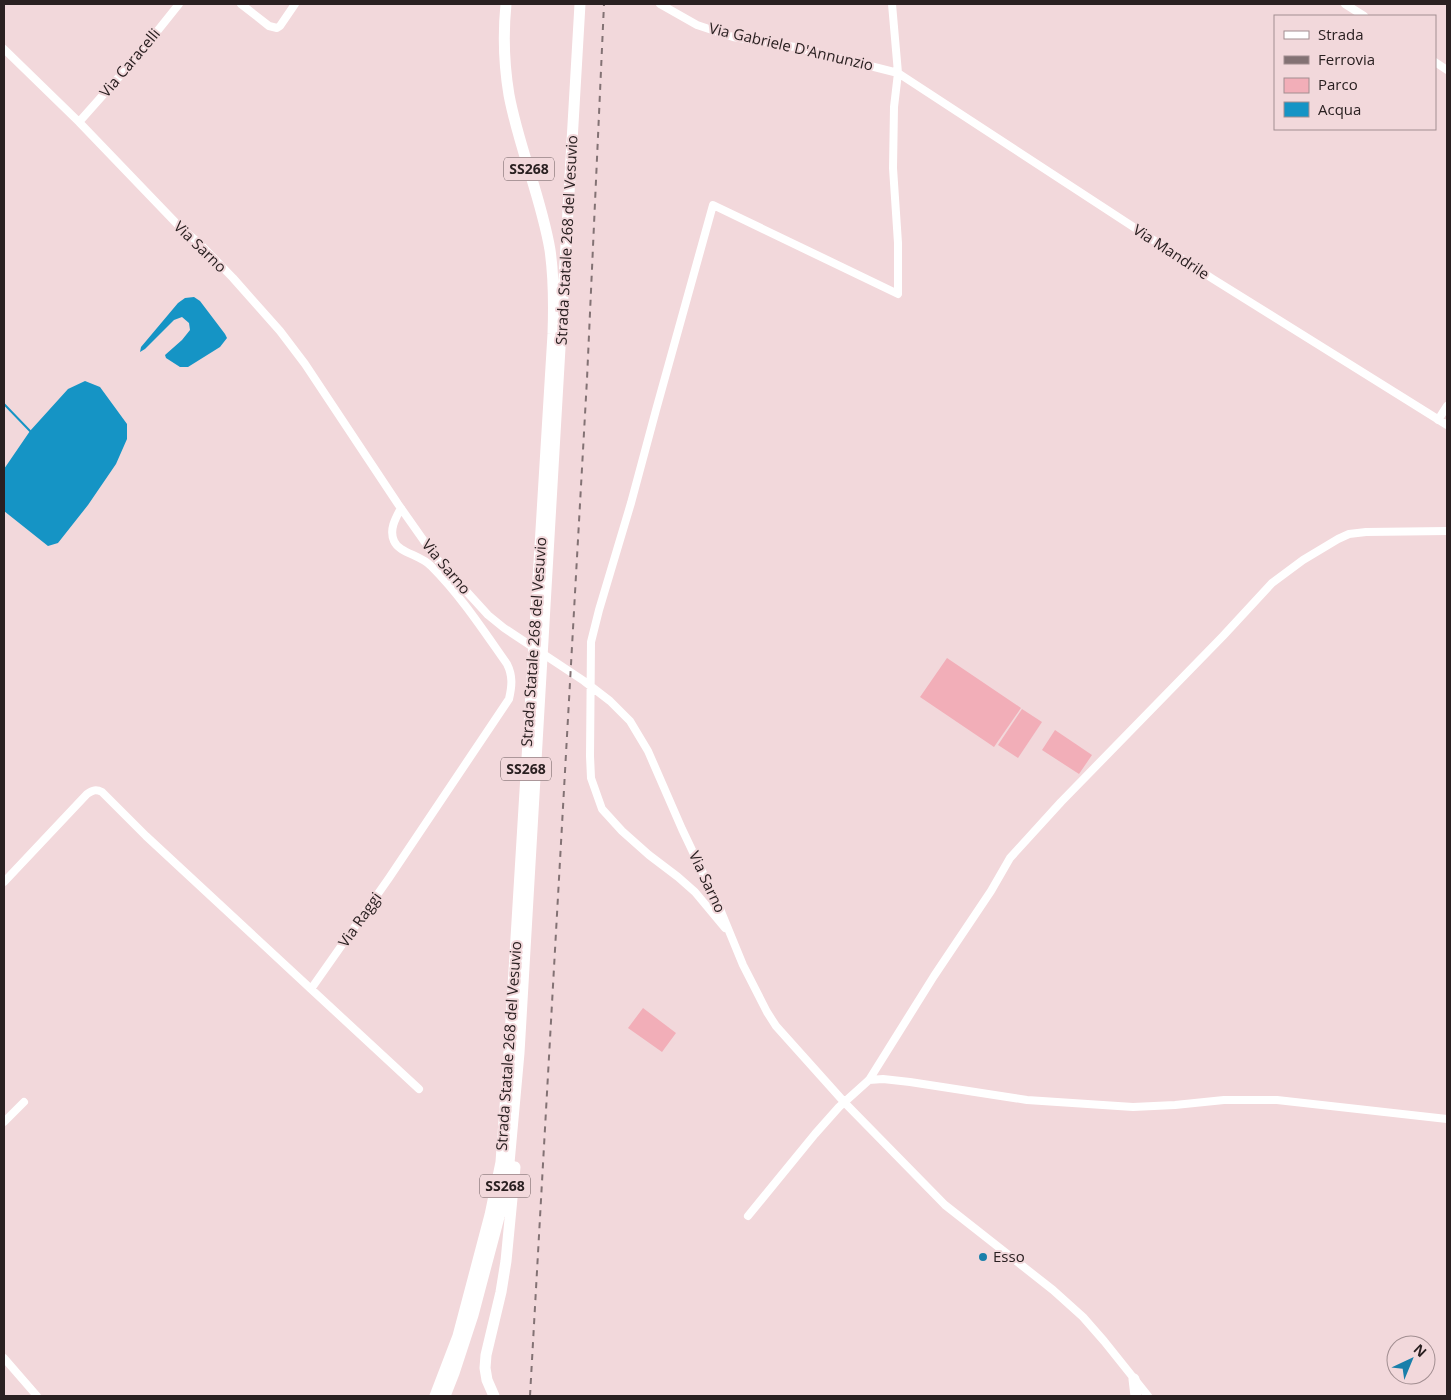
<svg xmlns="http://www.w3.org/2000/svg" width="1451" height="1400" viewBox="0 0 1451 1400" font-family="'Open Sans',sans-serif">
<rect width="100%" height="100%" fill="#f2d8db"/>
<path fill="#f2aeb8" d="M947,658L1021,708L994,747L920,697Z
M1022,709L1042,722L1018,758L998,745Z
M1055,730L1092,755L1079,774L1042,750Z
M643,1008L676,1033L662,1052L628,1028Z"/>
<path fill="#1594c5" d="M194,297L200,301L225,334L227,338L220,347L188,367H180L166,358L165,355L182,340L190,330L189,323L182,317L174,320L145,349L140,352L141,347L178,303L185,298Z
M85,381L100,387L127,424V439L116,464L88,505L58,543L48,546L4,511V469L30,431L68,389Z"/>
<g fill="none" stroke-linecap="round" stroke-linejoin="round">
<path stroke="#1594c5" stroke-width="2" d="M4,404L30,431"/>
<path stroke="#fff" stroke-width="8" d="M241,4L269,26L277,28L280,26L295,4
M660,4L697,25L733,37L795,47L898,73L1213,279L1447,425
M1345,4L1364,16
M4,49L79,122L177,224L201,245L233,278L280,331L305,364L398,504L436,558L488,615L504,628L584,681L610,701L630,721L648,751L682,829L720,909L743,965L767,1012L776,1026L845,1103L945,1205L1053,1290L1083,1317L1104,1341L1148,1396
M1435,62L1447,70
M79,122L135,59L179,4
M1438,420L1447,406
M4,882L87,794C93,790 96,789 102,792L146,836L311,989L389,878L509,699C512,686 513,676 507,664C483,630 461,596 431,566C421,555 399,553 394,541C389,530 395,519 401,508
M725,928L695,892L678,877L649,855L622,831L602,809L591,778L590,756L591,642L599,610L631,503L656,410L713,205L898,294V243L893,168L894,107L898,73L892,4
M311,989L419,1089
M869,1080L883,1079L910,1082L1027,1100L1133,1107L1175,1105L1224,1100H1277L1447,1119
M4,1122L24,1102
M748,1216L815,1134L839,1107L869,1080L934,976L991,891L1010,858L1061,802L1223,636L1272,583L1303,560L1338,539L1349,534L1366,532L1447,531
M4,1358L37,1396"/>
<path stroke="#fff" stroke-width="11" d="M1134,1379L1136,1396
M435,1396L458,1336L490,1215L501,1162L509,1052L553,334C554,306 554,278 550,250C541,197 519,148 509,95C504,65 503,34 506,4
M445,1396L454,1373L473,1315L499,1217L509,1163L519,1053L580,4
M494,1396L487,1380L485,1368L486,1355L501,1292L506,1261L515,1167"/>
<path stroke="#837274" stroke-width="2" stroke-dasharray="6 6" stroke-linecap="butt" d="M530,1396L587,379L604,4"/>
</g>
<circle fill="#197faa" stroke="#f2d8db" stroke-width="2" cx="983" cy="1257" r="5"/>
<g text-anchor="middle" stroke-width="4" stroke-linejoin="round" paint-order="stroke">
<g fill="#f2d8db" stroke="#665759" stroke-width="1">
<rect x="504" y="157.5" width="50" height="23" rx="4"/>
<rect x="501" y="757.5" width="50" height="23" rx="4"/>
<rect x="480" y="1174.5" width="50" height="23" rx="4"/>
</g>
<g font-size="14" font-weight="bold" fill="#2a2021">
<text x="529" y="174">SS268</text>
<text x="526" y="774">SS268</text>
<text x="505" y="1191">SS268</text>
</g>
<g font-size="15" fill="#2a2021" stroke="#f2d8db">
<text transform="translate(791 47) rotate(13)" y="5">Via Gabriele D'Annunzio</text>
<text transform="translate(130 63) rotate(-50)" y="5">Via Caracelli</text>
<text transform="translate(567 240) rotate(-87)" y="5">Strada Statale 268 del Vesuvio</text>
<text transform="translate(200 247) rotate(44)" y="5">Via Sarno</text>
<text transform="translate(1171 252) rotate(33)" y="5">Via Mandrile</text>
<text transform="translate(446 567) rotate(50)" y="5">Via Sarno</text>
<text transform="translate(534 642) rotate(-86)" y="5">Strada Statale 268 del Vesuvio</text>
<text transform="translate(707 882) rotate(65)" y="5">Via Sarno</text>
<text transform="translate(360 920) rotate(-55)" y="5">Via Raggi</text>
<text transform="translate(509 1046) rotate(-86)" y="5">Strada Statale 268 del Vesuvio</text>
</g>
<g font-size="15" fill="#2a2021" stroke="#f2d8db" text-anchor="start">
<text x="993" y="1262">Esso</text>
</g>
</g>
<rect width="1451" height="1400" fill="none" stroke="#2a2021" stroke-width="10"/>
<rect x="1274" y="15" width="162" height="115" fill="#f2d8db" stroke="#a28e91"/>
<rect x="1284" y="31" width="25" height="8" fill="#ffffff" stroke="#a28e91"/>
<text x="1318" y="40" font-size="15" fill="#2a2021">Strada</text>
<rect x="1284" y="56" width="25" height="8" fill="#837274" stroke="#a28e91"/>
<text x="1318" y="65" font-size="15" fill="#2a2021">Ferrovia</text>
<rect x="1284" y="78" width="25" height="15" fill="#f2aeb8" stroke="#a28e91"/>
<text x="1318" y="90" font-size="15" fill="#2a2021">Parco</text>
<rect x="1284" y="102" width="25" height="15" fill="#1594c5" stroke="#a28e91"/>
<text x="1318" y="115" font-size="15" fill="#2a2021">Acqua</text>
<g transform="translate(1411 1360) rotate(44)"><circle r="24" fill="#f2d8db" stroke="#a28e91"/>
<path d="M0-4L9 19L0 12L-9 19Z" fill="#197faa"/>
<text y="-8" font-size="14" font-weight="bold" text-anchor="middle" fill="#2a2021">N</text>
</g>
</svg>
